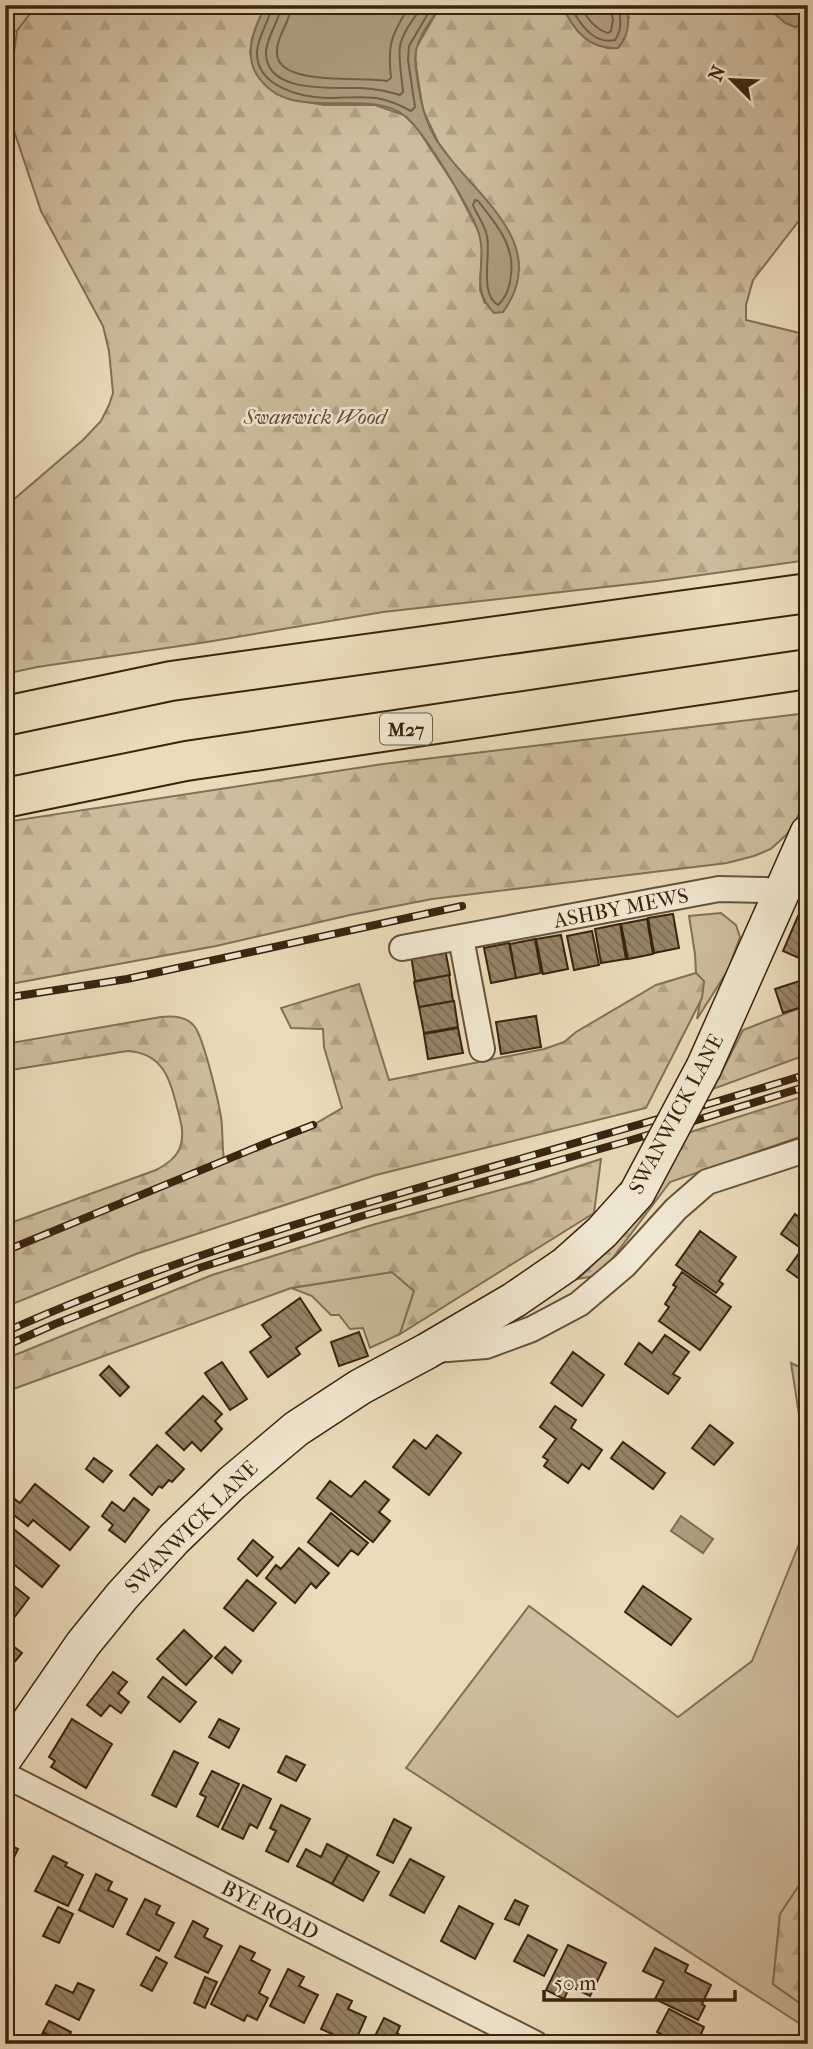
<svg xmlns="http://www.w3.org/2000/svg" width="813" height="2049" viewBox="0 0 813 2049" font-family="'IM FELL French Canon',serif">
<defs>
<pattern id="forest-firs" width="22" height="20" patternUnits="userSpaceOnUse" patternTransform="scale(1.75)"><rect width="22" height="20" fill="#cdbc9d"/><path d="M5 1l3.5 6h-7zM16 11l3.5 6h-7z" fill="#b1a186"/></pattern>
<pattern id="building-back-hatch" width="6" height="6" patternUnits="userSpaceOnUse" patternTransform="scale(1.75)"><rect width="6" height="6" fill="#968368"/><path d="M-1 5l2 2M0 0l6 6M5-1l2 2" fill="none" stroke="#7b6b54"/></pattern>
</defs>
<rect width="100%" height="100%" fill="#ebdbba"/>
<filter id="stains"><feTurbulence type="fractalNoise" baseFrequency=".00286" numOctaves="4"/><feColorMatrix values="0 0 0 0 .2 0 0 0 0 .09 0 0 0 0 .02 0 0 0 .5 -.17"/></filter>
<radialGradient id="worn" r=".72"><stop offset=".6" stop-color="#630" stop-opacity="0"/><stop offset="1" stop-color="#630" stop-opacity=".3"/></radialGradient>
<path fill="#cdbc9d" stroke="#837056" stroke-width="2" d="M5,5H37L17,31L5,30Z
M721,913L736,925L740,937L728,970L697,1019L704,982L696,973L695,954L689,916Z
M392,1272L414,1291L400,1334L370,1348L363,1328L350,1329L339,1315H331L312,1296L291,1288Z
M791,1363L808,1371V1429L800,1421Z
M808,1537V1872L780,1914L773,1984L808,2009V2029L406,1768L529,1606L678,1717L752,1661L799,1544Z"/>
<path fill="url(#forest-firs)" stroke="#837056" stroke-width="2" d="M37,5H266L252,38L250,54L276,94L295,100L324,105H375L404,115L417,128L455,186L480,234L482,248L480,290L485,304L481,194L459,171L438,142L423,110L415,60L416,48L441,5H562L565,13L629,18L625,5H765L771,12L803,24L808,12V209L753,280L746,305V320L808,335V560L658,581L383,612L207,642L37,667L5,674V507L83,440L101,421L109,405L113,393L109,351L103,326L41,211L6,107L17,31Z
M808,713V794L797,818L787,834L771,849L754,856L727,863L432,899L350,915L216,946L5,985V822L383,764Z
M696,973L704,981L702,998L646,1108L376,1175L136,1254L5,1307V1225L156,1170C167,1164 178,1157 181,1144C184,1133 181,1122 178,1111C170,1080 164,1053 127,1051L5,1071V1044L161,1017C173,1016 187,1016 195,1027C204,1040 218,1099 221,1117C223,1131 222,1146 224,1160L313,1125L342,1108L324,1047L323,1029L291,1028L281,1008L359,984L389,1080L544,1049L564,1042L576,1032L656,985Z
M808,1005V1054L713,1089L743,1030Z
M808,1095V1134L670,1182L600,1275L578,1279L617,1241L687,1133Z
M601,1159L594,1213L400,1334L414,1291L392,1272L291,1288L5,1392V1359L212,1275L372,1225L533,1181Z
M808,1872V2009L773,1984L780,1914Z"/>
<path fill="#ae9d80" stroke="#7f6d53" stroke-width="2" d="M266,5H441C433,18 421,32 417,47C413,58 417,72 418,84C421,105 427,126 439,144C474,195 553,244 503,312L494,313C469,286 487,268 480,238C476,216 423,130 405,116C367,85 290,127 257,75C243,53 255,26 266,5Z
M562,5H625C631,21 629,35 618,48C589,50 573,30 562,5Z
M765,5H808V12L803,24L795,27L785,23Z
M681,1516L713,1539L703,1553L671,1531Z"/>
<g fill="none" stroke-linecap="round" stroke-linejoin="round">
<path stroke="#746048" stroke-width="2" d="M272,5C270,21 258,35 257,52C256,86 299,97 327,98C343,98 359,96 376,98C388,100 400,105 411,111L415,107L408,60L409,46L433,5
M281,5C280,21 267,35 266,52C265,95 336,87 362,88C375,89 387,91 400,95L403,92C402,77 398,60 400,46C403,31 415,17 423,5
M291,5C291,22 276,36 277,53C277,87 364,76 387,81L391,78C387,43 392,34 410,5
M570,5C579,23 593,45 615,40C623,28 620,19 619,5
M579,5C587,17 594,29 608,33L611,31L613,20L610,5
M475,200L478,201C496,224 515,245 511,275C510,286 507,297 498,305C479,294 491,255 487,236C485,225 477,215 473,205Z"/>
</g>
<path fill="url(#building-back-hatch)" stroke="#39240f" stroke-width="2" d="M673,914L679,948L654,953L648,918Z
M798,916L808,920V962L783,951Z
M647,919L653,954L628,959L621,924Z
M620,924L626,959L601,963L595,929Z
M592,931L599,965L574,970L567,936Z
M561,935L568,969L543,974L536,939Z
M535,939L541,973L516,978L510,944Z
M509,943L516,978L491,983L484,948Z
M445,949L450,975L415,981L411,955Z
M449,975L453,1001L419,1007L414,982Z
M806,979L808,984V1005L783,1013L775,989Z
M454,1001L458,1027L424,1033L419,1007Z
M536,1016L541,1047L501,1054L496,1022Z
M458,1028L463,1053L428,1059L424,1034Z
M795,1214L808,1223V1285L787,1270L802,1249L781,1234Z
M700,1231L736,1257L719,1281L723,1284L716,1293L676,1265Z
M682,1272L731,1307L700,1350L659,1321L669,1307L665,1304L676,1287L673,1285Z
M300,1298L321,1330L296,1348L300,1354L268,1377L250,1352L271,1337L262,1325Z
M359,1332L368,1356L339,1366L331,1342Z
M665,1335L689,1352L673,1374L680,1378L668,1394L625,1364L639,1343L652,1353Z
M573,1352L604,1375L582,1406L551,1383Z
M222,1362L247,1399L230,1410L205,1373Z
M109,1366L129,1387L120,1396L100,1375Z
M203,1396L222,1414L215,1421L222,1429L201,1451L192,1442L184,1450L166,1433Z
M555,1406L576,1420L571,1428L602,1450L589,1469L582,1464L568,1483L544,1466L548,1460L543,1457L556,1439L540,1427Z
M710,1425L733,1443L714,1465L692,1448Z
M437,1435L461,1453L429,1495L393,1467L414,1440L426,1449Z
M623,1442L665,1473L653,1489L611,1458Z
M157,1445L184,1469L172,1482L169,1480L162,1488L159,1486L152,1495L130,1475Z
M94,1458L112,1471L103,1482L86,1469Z
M330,1481L351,1497L365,1481L389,1500L379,1512L390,1521L373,1542L317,1498Z
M35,1484L89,1527L70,1550L33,1520L28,1526L5,1508V1492L20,1503Z
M134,1498L149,1510L125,1542L109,1530L113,1525L102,1516L112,1502L124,1511Z
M331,1513L368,1543L358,1555L351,1550L338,1566L308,1542Z
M5,1522L59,1566L42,1587L5,1557Z
M253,1540L273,1557L257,1576L238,1559Z
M299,1548L329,1573L316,1588L311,1583L295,1603L266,1578L276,1565L281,1569Z
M5,1579L29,1598L7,1627L5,1626Z
M247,1580L276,1603L253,1631L224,1608Z
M643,1586L691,1619L671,1645L625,1612Z
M184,1630L212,1656L186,1685L157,1659Z
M5,1640L22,1653L8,1670L5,1668Z
M225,1647L241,1661L232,1673L215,1658Z
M113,1672L127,1682L118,1693L129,1702L121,1713L110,1705L101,1716L87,1705Z
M163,1677L196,1702L180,1722L148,1697Z
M72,1719L112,1744L86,1788L51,1767L55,1761L49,1757Z
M219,1719L239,1729L229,1748L209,1737Z
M174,1751L198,1763L176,1807L152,1795Z
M286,1756L305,1765L296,1781L278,1772Z
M212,1771L239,1784L218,1827L197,1816L206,1797L200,1794Z
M243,1785L271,1799L257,1828L250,1824L243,1839L222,1829Z
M281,1805L310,1819L288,1862L266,1851L276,1831L270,1828Z
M394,1819L411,1828L393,1863L377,1855Z
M5,1843L18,1849L5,1876Z
M327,1844L348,1855L332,1884L297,1866L306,1849L321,1857Z
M348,1855L379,1872L363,1901L332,1884Z
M53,1856L67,1863L65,1866L83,1875L68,1906L35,1891Z
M410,1859L444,1877L424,1913L390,1895Z
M96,1874L112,1882L108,1890L127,1899L113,1927L79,1910Z
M145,1899L160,1906L156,1914L174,1923L159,1951L127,1934Z
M515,1900L528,1906L519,1925L505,1919Z
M459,1906L493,1924L475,1959L441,1941Z
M58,1907L73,1914L59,1943L43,1936Z
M193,1921L208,1929L204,1937L222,1946L208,1973L175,1957Z
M528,1935L557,1950L544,1976L514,1961Z
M568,1945L606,1963L590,1996L570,1986L564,1999L546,1990Z
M240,1946L255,1953L251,1960L270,1970L259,1993L268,1998L257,2020L247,2015L244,2021L211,2004Z
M655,1948L688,1965L685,1972L711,1985L702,2004L705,2006L698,2020L655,1999L664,1981L643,1971Z
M156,1957L167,1963L152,1991L141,1985Z
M288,1969L304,1977L299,1986L318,1995L304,2023L270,2006Z
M205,1977L217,1982L205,2008L194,2003Z
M78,1983L94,1990L79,2020L46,2004L56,1985L73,1993Z
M337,1994L352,2001L348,2009L366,2017L354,2044H336L339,2037L321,2029Z
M669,2009L704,2027L701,2034L716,2042L715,2044H679L657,2032Z
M384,2018L400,2026L397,2033L415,2044H371Z
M49,2021L71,2032L66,2043L43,2032Z
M43,2032L66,2043L67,2044H37Z"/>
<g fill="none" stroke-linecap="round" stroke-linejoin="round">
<g stroke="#66523a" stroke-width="28">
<path id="street" d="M461,938L482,1049
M402,948L719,889L766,890L781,894
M435,1350L486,1346L532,1329L579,1304L625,1265L676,1209L707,1182L808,1149
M5,1775L536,2044"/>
</g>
<g stroke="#39240f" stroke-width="38">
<path id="secondary" d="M704,1067L808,833
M5,1757L83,1644L122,1596L174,1539L232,1483L296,1429L360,1387L427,1351L514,1300L565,1265L602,1232L637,1193"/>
</g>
<g stroke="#39240f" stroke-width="42">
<path id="highway" d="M5,716L171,681L808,593
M5,798L186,761L808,669"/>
</g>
<use href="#street" stroke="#f2e8d2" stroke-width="24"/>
<use href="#secondary" stroke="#f2e8d2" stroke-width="35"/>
<use href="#highway" stroke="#ebdbba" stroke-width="38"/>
<g stroke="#39240f" stroke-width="8">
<path id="rail" d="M5,998L127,979L462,906
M5,1251L267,1143L313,1125
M5,1332C172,1257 347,1208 523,1158C618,1131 713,1103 808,1074
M5,1346L55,1324L199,1268L362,1216L628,1141L808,1086"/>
</g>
<use href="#rail" stroke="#f2e8d2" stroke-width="5" stroke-dasharray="16" stroke-linecap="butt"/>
<g stroke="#39240f" stroke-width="38" stroke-linecap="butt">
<path id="secondary-bridge" d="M637,1193L704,1067"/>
</g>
<use href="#secondary-bridge" stroke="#f2e8d2" stroke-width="35"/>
</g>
<g text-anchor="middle" stroke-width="5" stroke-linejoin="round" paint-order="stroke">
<rect fill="#f2e8d2" stroke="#705f4a" stroke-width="2" x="380" y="713.5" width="52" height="31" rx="5"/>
<g font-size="19" font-weight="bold" fill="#39240f">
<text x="406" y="736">M27</text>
</g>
<g font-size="21" font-style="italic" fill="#5e4a32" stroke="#f2e8d2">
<text x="315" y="424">Swanwick Wood</text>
</g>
<g font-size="21" fill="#39240f" stroke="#f2e8d2">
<text transform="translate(621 908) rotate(-11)" y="7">ASHBY MEWS</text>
<text transform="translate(676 1114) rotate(-62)" y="7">SWANWICK LANE</text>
<text transform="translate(191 1527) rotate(-45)" y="7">SWANWICK LANE</text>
<text transform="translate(270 1910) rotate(27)" y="7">BYE ROAD</text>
</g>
</g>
<rect width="813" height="2049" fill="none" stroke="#ebdbba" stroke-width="28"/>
<rect x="7" y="7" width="799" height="2035" fill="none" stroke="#39240f" stroke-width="3.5"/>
<rect x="14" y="14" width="785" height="2021" fill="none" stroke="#39240f" stroke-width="2"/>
<g transform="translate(732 80) rotate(294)" stroke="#f2e8d2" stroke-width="5" paint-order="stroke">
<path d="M0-5L12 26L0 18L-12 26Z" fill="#39240f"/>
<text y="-10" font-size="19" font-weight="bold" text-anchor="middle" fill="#39240f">N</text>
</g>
<path d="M544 1990v10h191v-10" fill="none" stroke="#39240f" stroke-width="3.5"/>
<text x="554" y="1990" font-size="21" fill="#39240f" stroke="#f2e8d2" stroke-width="5" paint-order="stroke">50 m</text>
<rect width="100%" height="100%" filter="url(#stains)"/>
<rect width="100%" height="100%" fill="url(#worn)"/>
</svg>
